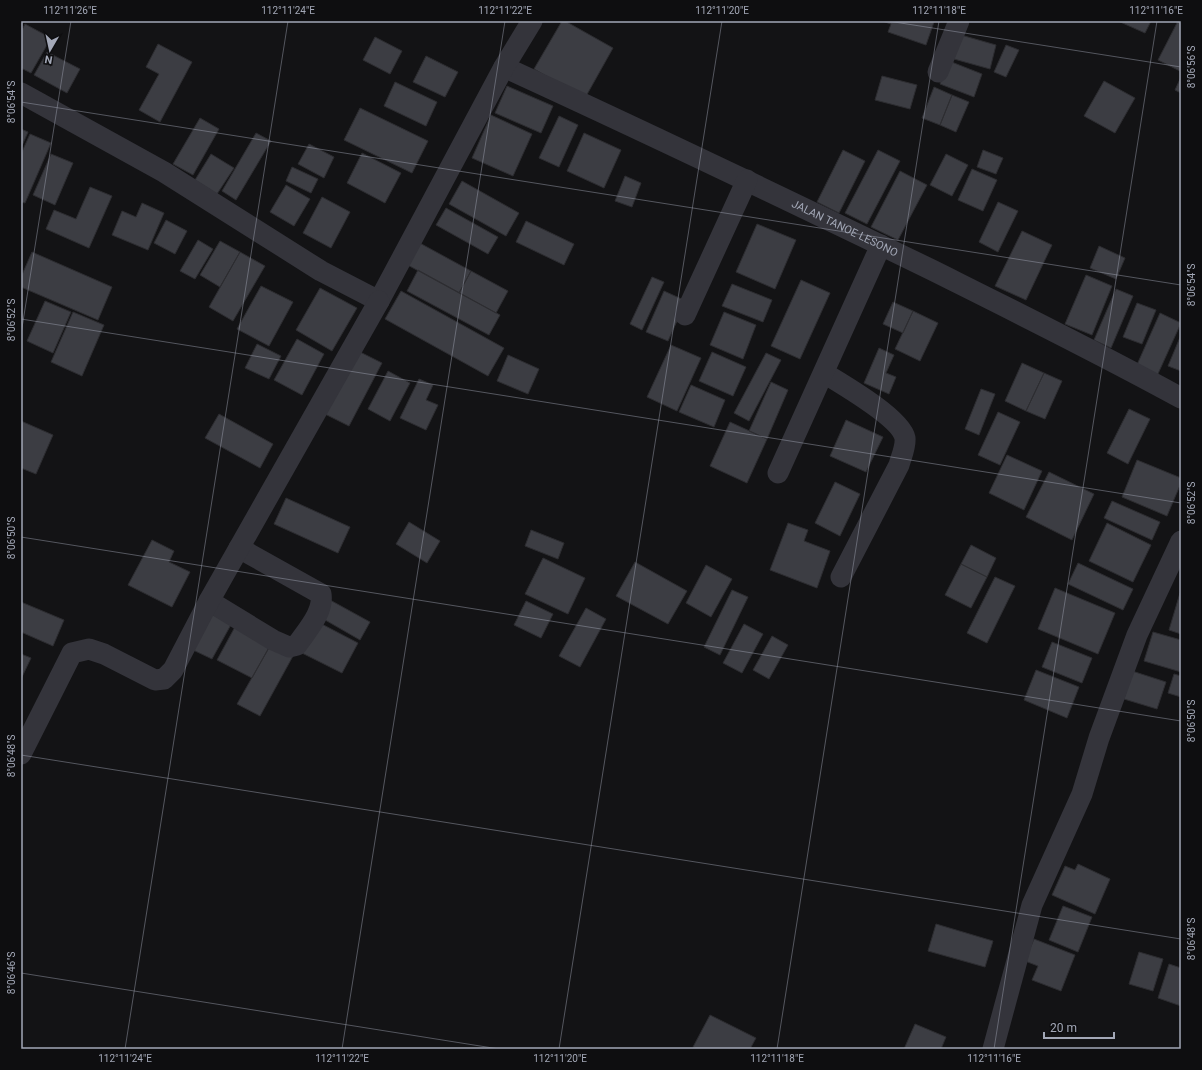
<svg xmlns="http://www.w3.org/2000/svg" width="1202" height="1070" viewBox="0 0 1202 1070" font-family="Roboto,sans-serif">
<rect width="100%" height="100%" fill="#131315"/>
<path fill="#3c3d43" stroke="#2d2d31" d="M562,21H565L613,48L585,98L534,69Z
M882,21H932L934,22L926,45L888,32L891,24Z
M1118,21H1151L1145,33Z
M1178,21H1181L1180,71L1158,60Z
M25,24L51,38L31,73L21,68V32Z
M961,35L996,45L990,69L954,59Z
M375,37L402,51L390,74L363,60Z
M158,44L192,62L160,122L139,110L159,74L146,67Z
M1006,45L1019,50L1006,77L994,72Z
M47,52L80,69L67,93L34,75Z
M426,56L458,72L445,97L413,82Z
M949,61L982,74L974,97L940,84Z
M882,76L917,85L910,109L875,100Z
M1181,77V93L1175,90Z
M1104,81L1135,98L1115,133L1084,116Z
M395,82L437,102L426,126L384,106Z
M507,86L553,106L541,133L495,113Z
M934,87L952,95L940,125L922,118Z
M952,95L969,102L956,132L940,125Z
M360,108L428,141L412,173L344,140Z
M491,115L532,134L513,176L472,158Z
M559,116L578,125L559,167L539,158Z
M200,118L219,129L193,175L173,164Z
M21,129L28,132L21,148Z
M256,133L271,141L236,200L222,191Z
M584,133L621,150L604,188L567,171Z
M30,134L51,143L25,203L21,202V154Z
M309,144L334,157L324,178L298,164Z
M843,150L865,161L839,213L817,202Z
M878,150L900,161L867,224L845,213Z
M983,150L1003,158L996,174L977,167Z
M362,153L401,173L385,203L347,183Z
M51,154L73,163L55,205L33,195Z
M211,154L234,168L217,194L195,180Z
M946,154L968,165L952,196L930,185Z
M292,167L318,179L311,193L286,181Z
M972,169L997,180L983,211L958,200Z
M900,171L927,185L898,240L871,227Z
M625,176L641,183L632,207L615,201Z
M462,181L519,213L506,236L449,204Z
M286,185L310,199L294,226L270,212Z
M90,187L112,196L89,248L46,229L54,210L76,219Z
M322,197L350,212L331,248L303,233Z
M998,202L1018,211L998,252L979,242Z
M142,203L164,213L148,250L112,235L122,211L136,217Z
M446,208L498,237L488,254L436,225Z
M166,220L187,231L175,254L154,243Z
M526,221L574,244L564,265L516,242Z
M757,224L796,240L775,289L736,272Z
M1022,231L1052,245L1026,300L995,286Z
M198,240L213,249L195,279L180,271Z
M220,241L240,252L220,287L200,275Z
M416,241L471,271L459,293L404,263Z
M1099,246L1125,258L1116,279L1090,268Z
M32,252L112,287L98,320L21,287V277Z
M240,252L265,266L233,321L209,307Z
M418,270L500,315L489,335L407,291Z
M471,271L508,291L496,313L459,293Z
M1086,275L1112,286L1092,335L1065,324Z
M652,277L664,282L642,330L630,324Z
M801,280L830,293L800,359L771,346Z
M732,284L772,300L763,322L722,306Z
M261,286L293,302L269,346L237,329Z
M320,288L357,308L332,351L296,330Z
M1116,289L1133,296L1111,348L1094,340Z
M401,291L504,348L488,376L385,319Z
M664,291L686,301L668,341L646,332Z
M45,301L71,312L53,353L27,341Z
M893,302L913,311L903,333L883,324Z
M1137,303L1156,310L1142,344L1123,337Z
M913,311L938,323L920,361L895,349Z
M73,312L104,325L82,376L51,362Z
M724,312L756,325L743,359L710,345Z
M1160,313L1181,323L1157,376L1136,367Z
M1181,335V371L1168,366Z
M297,339L324,354L302,395L274,380Z
M257,344L281,356L269,379L245,368Z
M671,345L701,358L677,411L647,397Z
M879,348L894,355L886,373L896,377L889,394L864,383Z
M358,351L382,363L349,426L325,414Z
M712,352L746,367L733,396L699,381Z
M766,353L781,360L749,421L734,413Z
M508,355L539,369L528,394L497,381Z
M1022,363L1044,373L1026,411L1005,401Z
M388,371L410,383L390,421L368,409Z
M1044,373L1062,381L1045,419L1026,411Z
M419,379L433,385L426,400L438,405L426,430L400,418Z
M771,382L788,390L767,439L749,431Z
M691,385L725,400L714,427L679,412Z
M981,389L995,394L979,435L965,429Z
M1129,409L1150,419L1128,464L1107,453Z
M998,412L1020,422L1000,465L978,455Z
M219,414L273,444L260,468L205,438Z
M846,420L883,437L866,472L830,456Z
M21,421L53,435L36,474L21,468Z
M730,422L767,439L747,483L710,466Z
M1007,455L1042,471L1024,510L989,493Z
M1137,460L1181,478V483L1167,516L1122,497Z
M1049,472L1094,494L1072,540L1026,517Z
M835,482L860,494L840,536L815,523Z
M286,498L350,527L338,553L274,524Z
M1112,501L1160,522L1152,540L1104,518Z
M409,522L440,541L427,563L396,544Z
M788,523L808,530L804,541L830,551L817,588L770,570Z
M1107,523L1151,545L1133,582L1089,561Z
M531,530L564,543L558,559L525,546Z
M152,540L174,551L169,562L190,572L172,607L128,585Z
M971,545L996,558L987,577L961,564Z
M543,558L585,578L568,614L525,594Z
M635,562L687,591L668,624L616,596Z
M1078,563L1133,589L1123,610L1068,584Z
M961,564L987,577L971,608L945,595Z
M706,565L732,579L711,617L686,603Z
M995,577L1015,586L987,643L967,633Z
M1055,588L1115,613L1098,654L1038,629Z
M732,590L748,597L720,655L704,647Z
M1180,593H1181V634L1169,630Z
M330,600L370,622L360,640L320,617Z
M526,601L553,614L541,638L514,625Z
M21,602L64,620L53,646L21,632Z
M586,608L606,619L580,667L559,656Z
M211,610L233,621L212,659L191,649Z
M314,620L358,643L342,673L298,651Z
M744,624L763,634L742,673L723,663Z
M236,625L271,644L252,678L217,660Z
M1153,632L1181,640V672L1144,661Z
M772,636L788,645L769,679L753,670Z
M1052,642L1092,658L1082,683L1042,667Z
M271,644L293,656L260,716L237,704Z
M21,654L31,658L21,679Z
M1036,670L1079,687L1067,718L1024,700Z
M1132,671L1166,682L1157,709L1124,699Z
M1174,674L1181,676V697L1168,693Z
M1078,864L1110,879L1095,914L1052,895L1065,866L1075,870Z
M1063,906L1092,917L1078,952L1049,940Z
M936,924L993,941L985,967L928,951Z
M1034,939L1075,955L1061,991L1032,980L1038,966L1025,961Z
M1139,952L1163,959L1153,991L1129,984Z
M1169,964L1181,968V1006L1158,998Z
M710,1015L756,1038L750,1049H697L693,1047Z
M915,1024L946,1037L941,1049H904Z"/>
<g fill="none" stroke-linecap="round" stroke-linejoin="round">
<g stroke="#34343b" stroke-width="21">
<path id="s1" d="M504,67C648,133 790,201 932,270C1016,312 1099,353 1181,398"/>
<path d="M938,72L959,21"/>
<path d="M21,93L164,172L321,271L379,301L504,67L532,21"/>
<path d="M685,315L747,180"/>
<path d="M824,373C842,384 901,418 905,438C906,447 901,457 899,465L841,577"/>
<path d="M778,473L881,245"/>
<path d="M209,601L273,640L289,647L297,645C307,630 324,612 321,594L239,548"/>
<path d="M21,754L72,653L89,649L104,654L155,680L164,679L173,670L209,601L379,301"/>
<path d="M993,1049L1032,905L1082,794L1099,738L1137,635L1181,541"/>
</g>
</g>
<path fill="none" stroke="#a3a8b7" stroke-width="1" stroke-opacity="0.45" d="M888,21L1181,67M21,102L1181,285M21,319L1181,503M21,334L71,21M21,537L1181,721M21,755L1181,939M21,973L499,1049M125,1049L288,21M342,1049L505,21M559,1049L722,21M777,1049L939,21M994,1049L1157,21"/>
<g text-anchor="middle" stroke-width="4" stroke-linejoin="round" paint-order="stroke">
<g font-size="11" fill="#a3a8b7" stroke="#0e0e10">
<text dy="4" stroke="none"><textPath href="#s1" startOffset="377">JALAN TANOE LESONO</textPath></text>
</g>
</g>
<rect width="1202" height="1070" fill="none" stroke="#0e0e10" stroke-width="44"/>
<g transform="translate(50 50) rotate(189)" stroke="#0e0e10" stroke-width="3" paint-order="stroke">
<path d="M0-3L7 15L0 10L-7 15Z" fill="#a3a8b7"/>
<text y="-6" font-size="11" font-weight="bold" text-anchor="middle" fill="#a3a8b7">N</text>
</g>
<path d="M1044 1032v6h70v-6" fill="none" stroke="#a3a8b7" stroke-width="2"/>
<text x="1050" y="1032" font-size="12" fill="#a3a8b7" stroke="#0e0e10" stroke-width="3" paint-order="stroke">20 m</text>
<rect x="22" y="22" width="1158" height="1026" fill="none" stroke="#a3a8b7" stroke-width="1.5"/>
<g font-size="10" text-anchor="middle" fill="#a3a8b7">
<text x="70" y="14">112°11'26"E</text>
<text x="288" y="14">112°11'24"E</text>
<text x="505" y="14">112°11'22"E</text>
<text x="722" y="14">112°11'20"E</text>
<text x="939" y="14">112°11'18"E</text>
<text x="1156" y="14">112°11'16"E</text>
<text transform="translate(1191 67) rotate(-90)" y="4">8°06'56"S</text>
<text transform="translate(11 102) rotate(-90)" y="4">8°06'54"S</text>
<text transform="translate(1191 285) rotate(-90)" y="4">8°06'54"S</text>
<text transform="translate(11 320) rotate(-90)" y="4">8°06'52"S</text>
<text transform="translate(1191 503) rotate(-90)" y="4">8°06'52"S</text>
<text transform="translate(11 538) rotate(-90)" y="4">8°06'50"S</text>
<text transform="translate(1191 721) rotate(-90)" y="4">8°06'50"S</text>
<text transform="translate(11 756) rotate(-90)" y="4">8°06'48"S</text>
<text transform="translate(1191 939) rotate(-90)" y="4">8°06'48"S</text>
<text transform="translate(11 973) rotate(-90)" y="4">8°06'46"S</text>
<text x="125" y="1062">112°11'24"E</text>
<text x="342" y="1062">112°11'22"E</text>
<text x="560" y="1062">112°11'20"E</text>
<text x="777" y="1062">112°11'18"E</text>
<text x="994" y="1062">112°11'16"E</text>
</g>
</svg>
